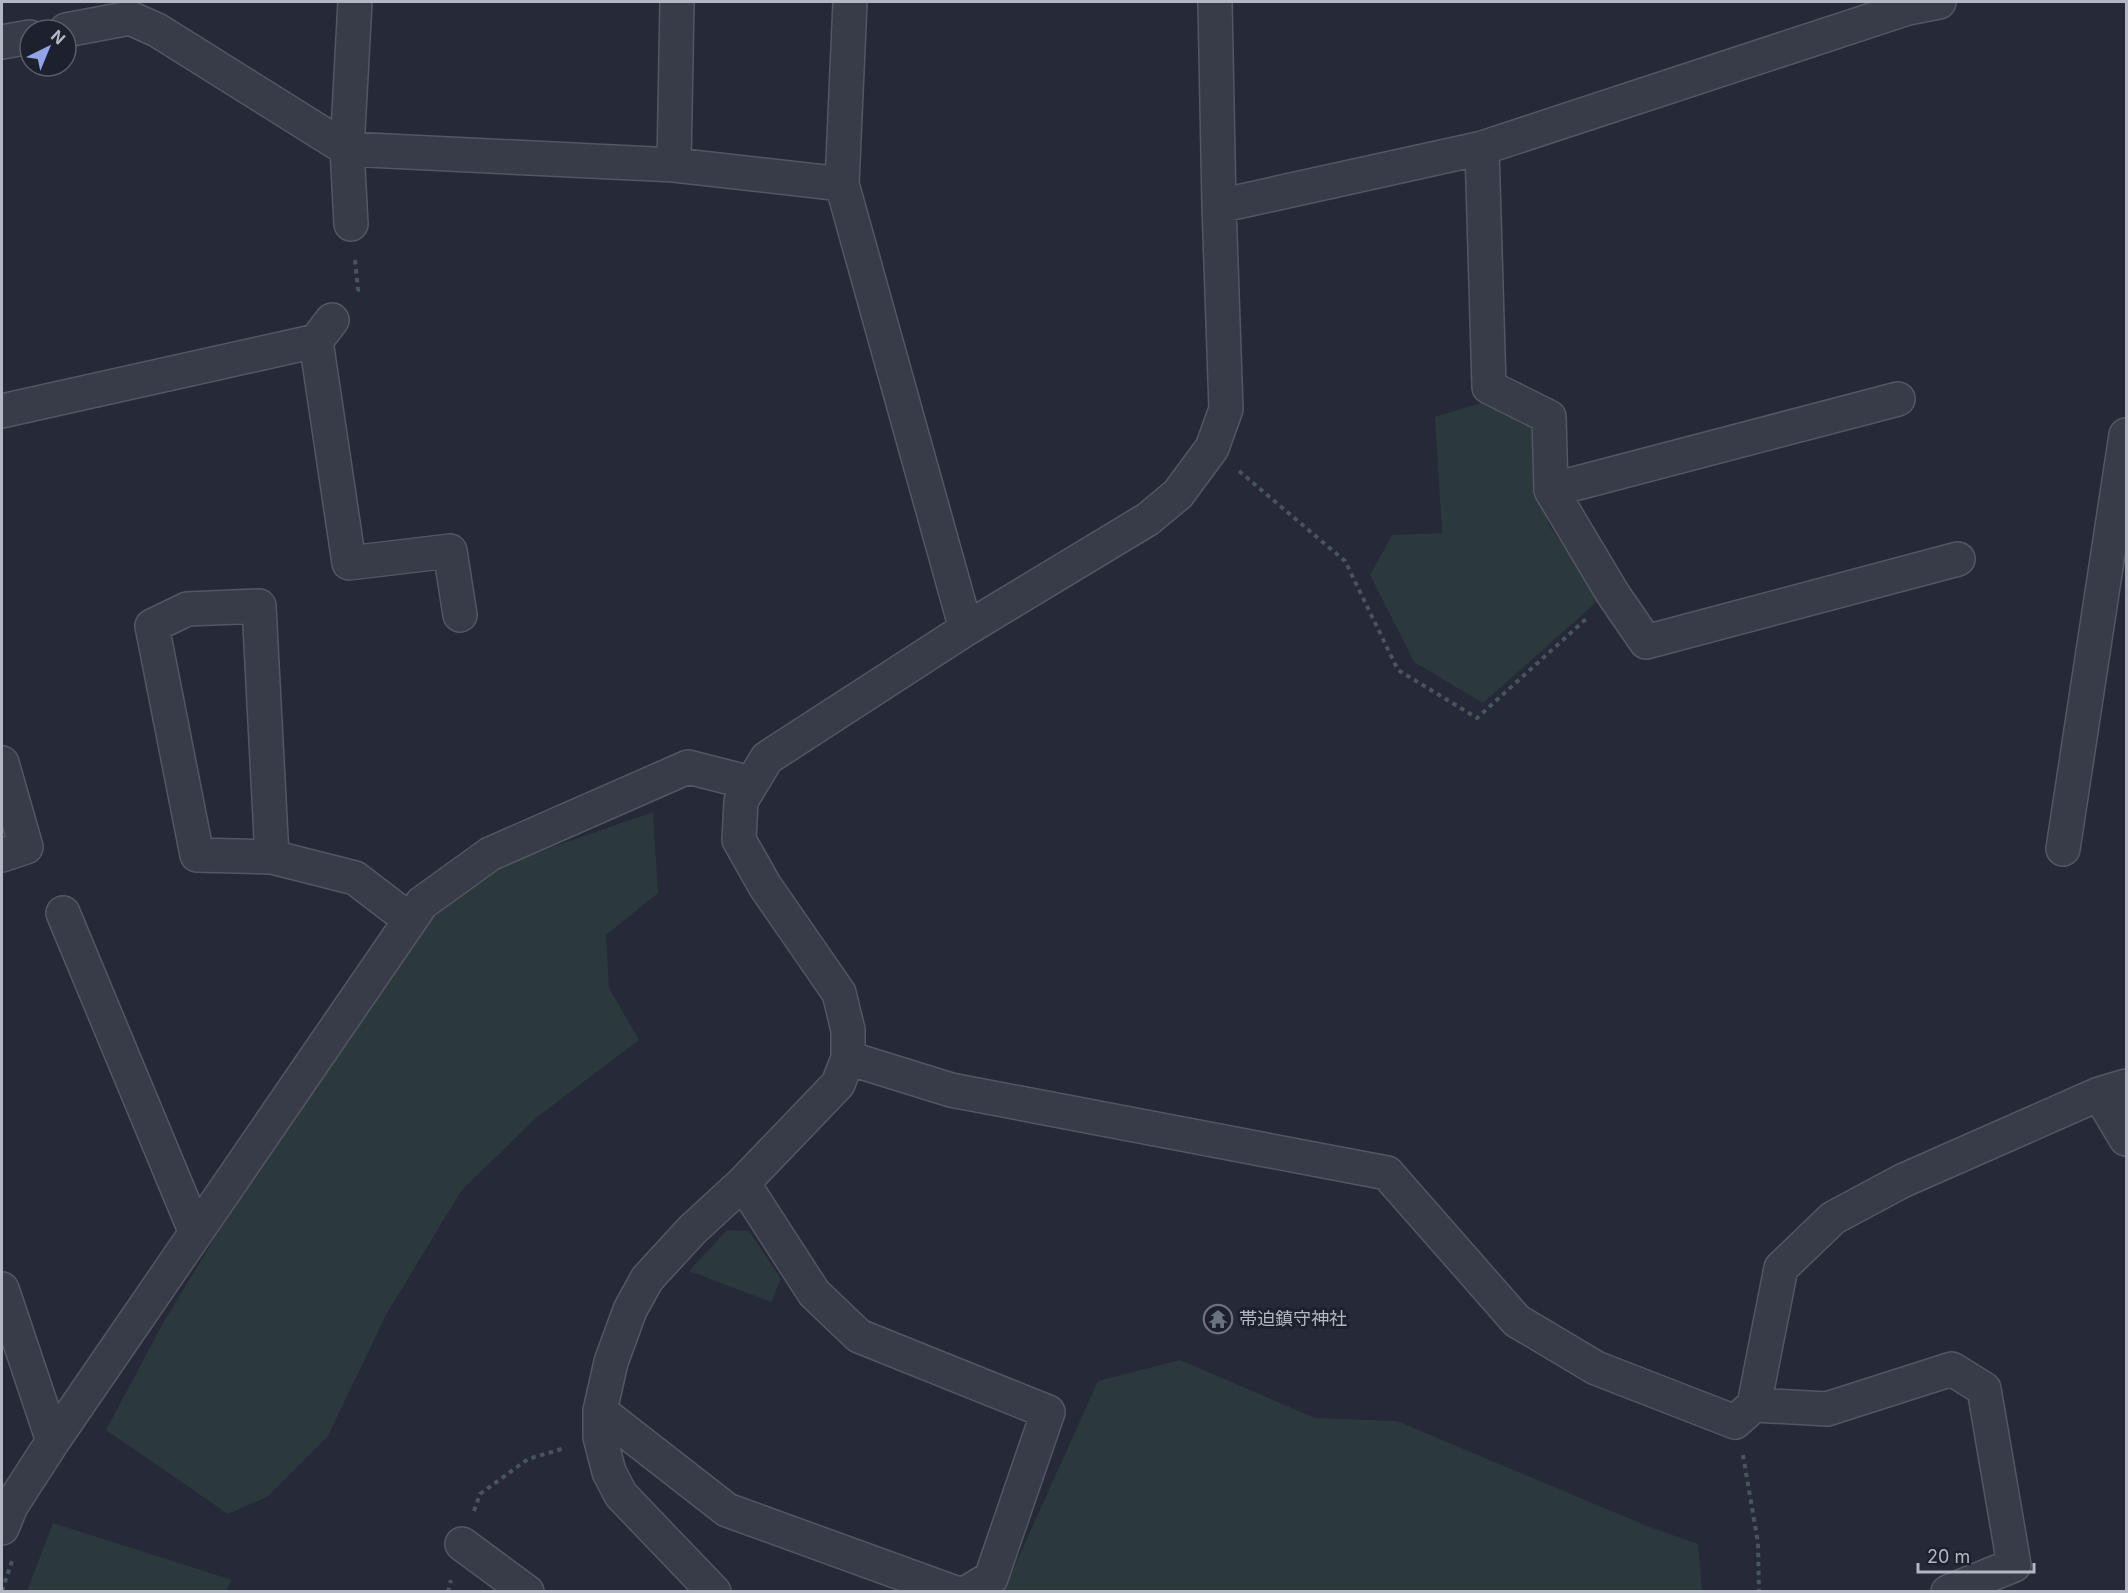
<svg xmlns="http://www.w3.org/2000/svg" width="2128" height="1593" viewBox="0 0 2128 1593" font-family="Inter,'Noto Sans JP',sans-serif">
<rect width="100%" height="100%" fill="#252938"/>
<path fill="#2b393d" d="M1481,403L1533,428L1548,524L1600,599L1483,703L1414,662L1370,575L1392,535L1442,533L1435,417Z
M653,812L658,893L606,935L609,988L639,1040L536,1118L461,1191L386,1315L328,1436L267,1497L228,1514L106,1430L163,1323L385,958L472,875Z
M727,1230L749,1231L781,1279L771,1302L689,1271Z
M1180,1360L1315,1418L1397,1421L1647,1526L1698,1544L1702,1591L1003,1592L1098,1381Z
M53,1523L232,1580L226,1591H27Z"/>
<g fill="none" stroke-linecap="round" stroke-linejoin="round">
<g stroke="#535763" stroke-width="36">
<path id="minor" d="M66,30L130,18L157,30L347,149L674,165L842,184L966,629
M2,42L30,37
M1482,148L1489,387L1549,417L1551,490L1613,594L1646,642L1958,559
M674,165L677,2
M842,184L850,2
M1219,206L1482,148L1908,8L1939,2
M351,224L347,149L355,2
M332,320L316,341L349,563L450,551L460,615
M2,411L316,341
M1551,490L1898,399
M2,763L26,847L2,855
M2063,849L2126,435
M272,857L259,606L187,609L152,626L197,855L272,857L355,878L410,920
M63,913L196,1233
M848,1058L951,1090L1387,1173L1517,1321L1596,1368L1735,1422L1754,1405L1781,1268L1833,1218L1902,1181L2099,1094
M2126,1086L2099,1094L2126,1139
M743,1183L814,1293L859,1336L1048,1412L991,1578L968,1592
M2,1289L53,1441
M1754,1405L1827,1409L1952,1369L1984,1389L2014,1565L1948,1592
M600,1411L727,1510L953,1592
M2,1528L11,1506L53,1441L422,903L490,854L688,767L751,783
M462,1544L527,1592
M714,1592L621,1495L609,1472L600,1437V1411L611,1362L630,1310L647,1279L692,1230L743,1183L838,1084L848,1058V1030L839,993L765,886L739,840L741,801L767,758L966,629L1148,519L1178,494L1212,448L1226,409L1219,206L1215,2"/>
</g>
<path stroke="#48555a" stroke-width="4" stroke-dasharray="4.5 4.5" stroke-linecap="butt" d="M355,260L358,290L355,293
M1239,471L1345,561L1398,670L1477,718L1586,619
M1743,1455L1758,1543L1759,1592
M474,1511L480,1494L528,1459L565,1448
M2,1591L12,1561
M448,1592L451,1580"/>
<use href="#minor" stroke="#383c48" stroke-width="33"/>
</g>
<defs>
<g id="temple-ring" transform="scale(1.5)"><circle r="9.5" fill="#1d212d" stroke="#6b7280" stroke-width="1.5"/><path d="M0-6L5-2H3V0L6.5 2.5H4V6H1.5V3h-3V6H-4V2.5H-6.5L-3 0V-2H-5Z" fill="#6b7280"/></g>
</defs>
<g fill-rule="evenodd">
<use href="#temple-ring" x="1218" y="1319"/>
</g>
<g text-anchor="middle" stroke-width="6" stroke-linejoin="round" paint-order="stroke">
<g font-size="18" fill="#b3b7c4" stroke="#1d212d" text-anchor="start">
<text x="1239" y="1325">帯迫鎮守神社</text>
</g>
</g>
<rect width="2128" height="1593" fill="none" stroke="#b3b7c4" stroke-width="6"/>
<g transform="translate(48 48) rotate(43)"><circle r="28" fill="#1d212d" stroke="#595d69" stroke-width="1.5"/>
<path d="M0-4.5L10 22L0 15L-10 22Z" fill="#93a3ea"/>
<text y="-9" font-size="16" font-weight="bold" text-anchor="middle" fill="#b3b7c4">N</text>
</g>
<path d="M1918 1563v9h116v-9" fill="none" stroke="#b3b7c4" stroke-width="3"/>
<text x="1927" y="1563" font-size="18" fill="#b3b7c4" stroke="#1d212d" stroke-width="4.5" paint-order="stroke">20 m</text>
</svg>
